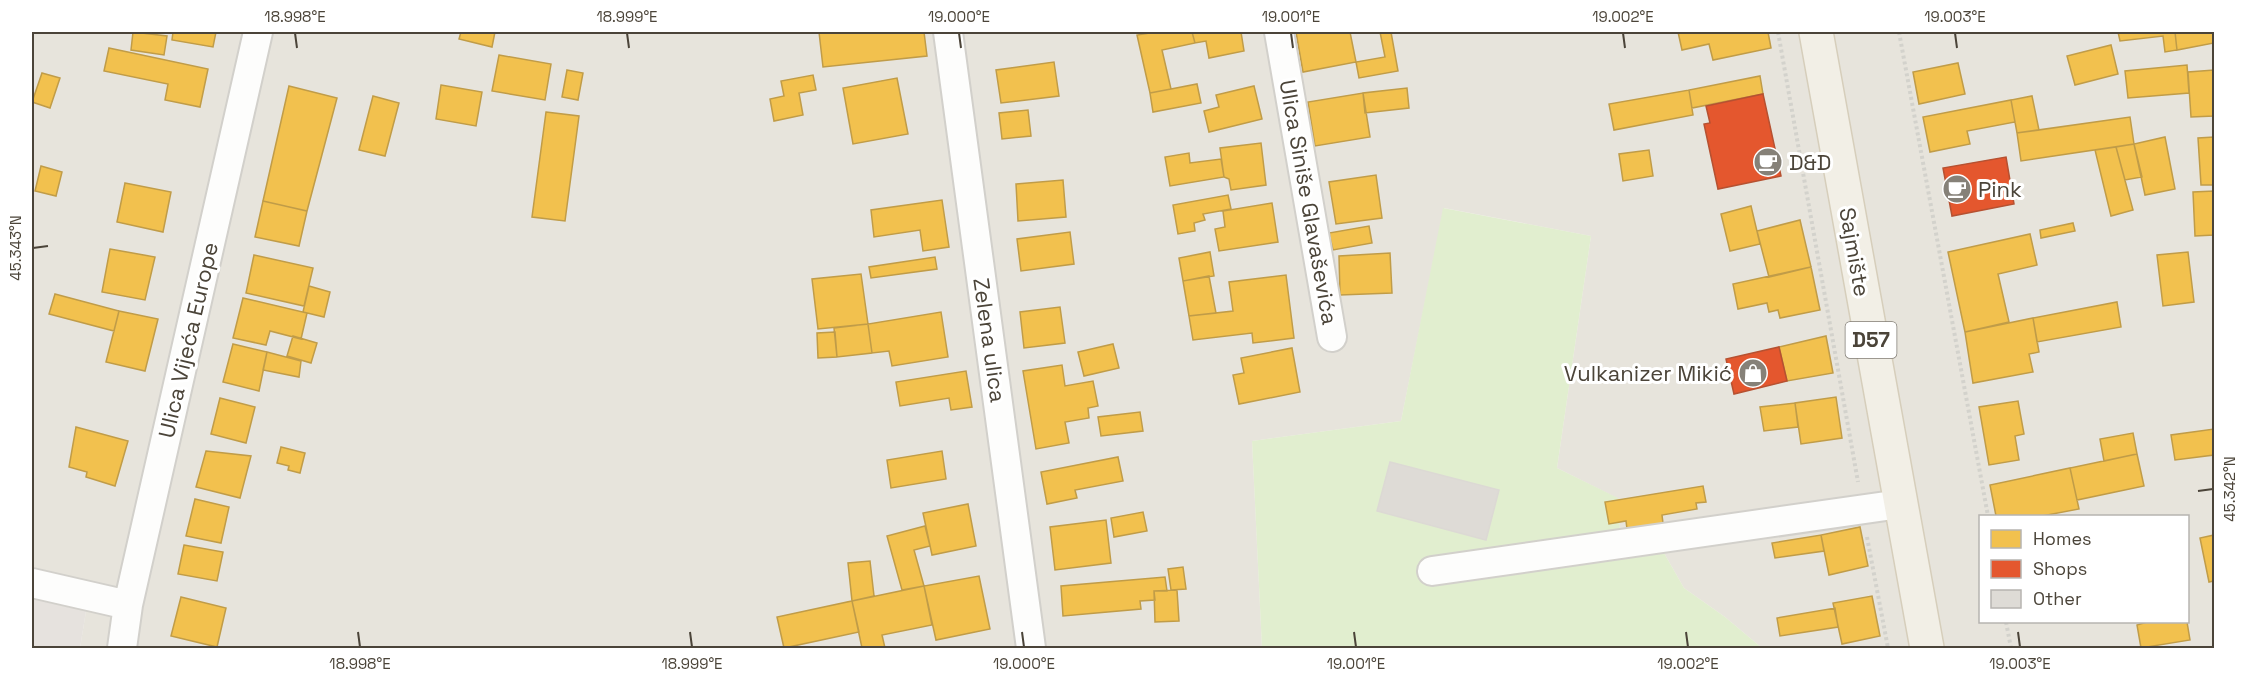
<svg xmlns="http://www.w3.org/2000/svg" width="2246" height="680" viewBox="0 0 2246 680" font-family="'Space Grotesk',sans-serif">
<rect width="100%" height="100%" fill="#f4f2ee"/>
<path fill="#e7e4dc" fill-rule="evenodd" d="M32,32H2214V648H1762L1725,617L1684,588L1656,539L1620,532L1617,498L1557,468L1591,236L1444,208L1401,421L1252,441L1262,648H80L86,611L32,599ZM1980,516H2188V622H1980Z"/>
<path fill="#e6e2de" d="M32,599L86,611L80,648H32Z"/>
<path fill="#e1eecf" d="M1443,208L1591,236L1557,468L1618,498L1620,532L1656,539L1684,588L1725,617L1762,648H1262L1252,441L1401,421Z"/>
<path fill="#f2c14e" stroke="#c09c48" stroke-width="1.5" d="M133,32L167,36L164,55L131,50Z
M173,32H216L213,47L172,40Z
M461,32H495L492,47L459,39Z
M819,32H924L927,56L823,67Z
M1156,32H1192L1195,43L1162,50L1171,89L1150,93L1137,35Z
M1192,32H1241L1244,51L1209,58L1206,41L1195,43Z
M1296,32H1350L1356,62L1303,72Z
M1380,32H1391L1398,71L1359,78L1356,62L1385,57Z
M1678,32H1768L1771,48L1713,60L1709,44L1682,50Z
M2118,32H2175L2177,50L2165,52L2163,36L2120,41Z
M2175,32H2214V43L2177,50Z
M2111,45L2118,74L2075,85L2067,56Z
M109,48L208,69L200,107L165,100L168,84L104,71Z
M499,55L551,64L545,100L492,91Z
M1054,62L1059,96L1001,103L996,70Z
M1958,63L1965,94L1919,104L1913,72Z
M2187,65L2189,93L2128,98L2125,71Z
M567,70L583,73L578,100L562,97Z
M2214,70V116L2191,117L2188,72Z
M42,73L60,78L50,108L32,102Z
M813,75L816,90L799,93L803,115L774,121L770,99L784,96L781,81Z
M1760,76L1763,94L1692,108L1689,90Z
M897,78L908,134L853,144L843,88Z
M1197,84L1201,103L1153,112L1150,93Z
M441,85L482,92L476,126L436,119Z
M289,86L337,98L307,211L263,201Z
M1254,86L1262,119L1209,132L1204,111L1219,107L1216,95Z
M1407,88L1409,108L1365,113L1363,93Z
M1689,90L1693,115L1614,130L1609,104Z
M1363,93L1370,137L1315,146L1308,102Z
M373,96L399,103L385,156L359,150Z
M2032,96L2039,130L2017,133L2011,100Z
M2011,100L2015,122L1967,131L1970,144L1930,152L1923,117Z
M1028,110L1031,136L1002,139L999,113Z
M546,112L579,116L565,221L532,217Z
M2130,117L2134,144L2021,161L2017,133Z
M2165,137L2175,189L2145,195L2134,144Z
M2214,137V185H2201L2198,138Z
M1261,143L1266,185L1231,190L1229,179L1224,177L1220,148Z
M2134,144L2142,177L2125,180L2116,147Z
M2116,147L2133,210L2111,216L2095,150Z
M1649,150L1653,176L1623,181L1619,154Z
M1189,153L1190,163L1221,159L1224,177L1170,186L1165,157Z
M41,166L62,172L56,196L35,191Z
M1376,175L1382,218L1336,224L1329,182Z
M1063,180L1066,217L1018,221L1016,184Z
M125,183L171,192L163,232L117,222Z
M2214,191V235L2195,236L2193,192Z
M1228,195L1231,209L1203,214L1205,220L1194,223L1195,231L1178,234L1173,205Z
M942,200L949,247L923,251L920,230L874,237L871,210Z
M263,201L307,211L299,246L255,237Z
M1272,203L1278,242L1219,251L1215,229L1225,227L1223,211Z
M1751,206L1760,244L1730,251L1721,214Z
M1800,220L1811,267L1769,277L1757,231Z
M2073,223L2075,231L2041,238L2040,230Z
M1369,226L1372,243L1333,250L1329,233Z
M1070,232L1074,264L1021,271L1017,239Z
M2030,234L2037,265L1998,274L2009,322L1965,332L1948,252Z
M110,249L155,257L145,300L102,292Z
M1210,252L1214,276L1183,281L1179,258Z
M2188,252L2194,302L2163,306L2157,255Z
M1390,253L1392,293L1340,295L1339,256Z
M254,255L313,268L304,306L246,293Z
M935,257L937,269L871,278L869,267Z
M1811,267L1820,310L1780,318L1778,310L1769,312L1767,303L1738,309L1733,284Z
M861,274L868,324L818,329L812,279Z
M1286,275L1294,338L1253,343L1252,333L1193,340L1189,316L1233,311L1229,282Z
M1209,276L1216,313L1189,316L1183,281Z
M309,286L330,292L324,317L303,312Z
M55,294L119,311L114,331L49,314Z
M243,298L307,313L301,339L270,331L266,345L233,338Z
M2117,302L2121,327L2037,342L2033,318Z
M1060,307L1065,343L1024,348L1020,312Z
M119,311L158,319L145,371L106,362Z
M941,312L948,357L892,366L889,351L872,353L868,324Z
M2033,318L2039,352L2029,354L2033,372L1973,383L1965,332Z
M868,324L872,353L837,357L834,328Z
M835,332L837,357L818,358L817,333Z
M293,336L317,343L311,363L287,356Z
M1826,336L1833,373L1787,381L1779,347Z
M233,344L267,352L259,391L223,382Z
M1113,344L1119,368L1084,376L1078,352Z
M1292,348L1300,392L1239,404L1233,375L1244,373L1241,358Z
M267,352L301,361L299,377L263,370Z
M1062,365L1065,386L1093,381L1098,406L1088,408L1089,418L1065,422L1069,443L1036,449L1023,371Z
M966,371L972,407L951,410L949,398L900,406L896,382Z
M1836,397L1842,438L1801,444L1795,403Z
M220,398L255,407L246,443L211,434Z
M2018,401L2024,434L2015,436L2019,460L1989,465L1979,407Z
M1795,403L1798,427L1764,431L1760,407Z
M1140,412L1143,431L1101,436L1098,417Z
M76,427L128,441L115,486L86,477L87,472L69,467Z
M2214,429V455L2175,460L2171,435Z
M2133,433L2137,454L2104,461L2100,439Z
M281,447L305,453L300,473L288,470L289,466L277,463Z
M206,451L251,456L240,498L196,487Z
M942,451L946,479L891,488L887,460Z
M2137,454L2144,486L2077,500L2070,468Z
M1118,457L1123,481L1075,490L1077,498L1047,504L1041,472Z
M2070,468L2079,509L2042,516H1996L1990,485Z
M1703,486L1706,502L1696,503L1697,509L1662,515L1664,531L1628,537L1626,521L1609,524L1605,502Z
M195,499L229,507L221,543L186,536Z
M968,504L976,546L932,555L923,513Z
M1143,512L1147,531L1114,537L1111,518Z
M1106,520L1111,563L1055,570L1050,527Z
M925,526L930,546L914,550L924,586L902,590L887,536Z
M1860,527L1868,566L1829,575L1821,535Z
M1821,535L1824,551L1775,558L1772,543Z
M2214,535V581L2209,582L2200,538Z
M184,545L223,552L217,581L178,574Z
M870,561L874,596L852,601L848,563Z
M1183,567L1186,589L1171,590L1168,569Z
M979,576L990,629L936,640L924,586Z
M1165,577L1167,591H1154L1155,600L1140,601L1141,609L1063,616L1061,586Z
M924,586L932,625L882,635L885,648H862L852,601Z
M1177,590L1179,621L1155,622L1154,591Z
M1872,596L1880,636L1842,644L1833,603Z
M181,597L226,608L217,647L171,636Z
M852,601L859,632L784,648L777,617Z
M1835,608L1838,627L1780,636L1777,618Z
M2147,622H2187L2190,640L2141,648L2137,625Z"/>
<path fill="#e4572e" stroke="#b65131" stroke-width="1.5" d="M1763,94L1781,176L1718,189L1704,124L1710,123L1706,106Z
M2006,157L2014,204L1952,216L1943,168Z
M1779,347L1787,381L1734,394L1726,359Z"/>
<path fill="#dedbd6" stroke="#dcd9d4" stroke-width="1.5" d="M1390,462L1499,490L1486,540L1377,511Z"/>
<g fill="none" stroke-linecap="round" stroke-linejoin="round">
<g stroke="#d2d0cb" stroke-width="32">
<path id="minor" d="M948,32L1031,648
M1279,32L1332,337
M1432,571L1900,504
M32,583L128,605
M122,648L128,605L258,32"/>
</g>
<g stroke="#d6cebb" stroke-width="36">
<path id="major" d="M1816,32L1927,648"/>
</g>
<path stroke="#d3d2cc" stroke-width="4" stroke-dasharray="3 3" stroke-linecap="butt" d="M1778,32L1858,482
M1899,32L1988,516
M1867,537L1888,648
M2006,622L2011,648"/>
<use href="#minor" stroke="#fdfdfc" stroke-width="28"/>
<use href="#major" stroke="#f2efe6" stroke-width="33"/>
</g>
<path fill="none" stroke="#4b4439" stroke-width="2" d="M295,33L297,48M627,33L629,48M959,33L961,48M1291,33L1293,48M1623,33L1625,48M1955,33L1957,48M33,248L48,246M2198,491L2213,489M358,632L360,647M690,632L692,647M1022,632L1024,647M1354,632L1356,647M1686,632L1688,647M2018,632L2020,647"/>
<defs>
<g id="cafe-disc" transform="scale(1.5)"><circle r="9.5" fill="#868178" stroke="#fff"/><path d="M-5.5-4.5H6V0H3Q3 3.5 0 3.5H-2.5Q-5.5 3.5-5.5 0ZM3-3.2v2h1.7v-2ZM-6 4.5H4V6H-6Z" fill="#fff"/></g>
<g id="shop-disc" transform="scale(1.5)"><circle r="9.5" fill="#868178" stroke="#fff"/><path d="M-5-2.5h2.3a2.7 3.5 0 0 1 5.4 0H5L5.5 6h-11ZM-1.5-2.5h3a1.5 2.3 0 0 0-3 0Z" fill="#fff"/></g>
</defs>
<g fill-rule="evenodd">
<use href="#cafe-disc" x="1768" y="162"/>
<use href="#cafe-disc" x="1957" y="189"/>
<use href="#shop-disc" x="1753" y="373"/>
</g>
<g text-anchor="middle" stroke-width="6" stroke-linejoin="round" paint-order="stroke">
<rect fill="#fff" stroke="#817c74" stroke-width="1.5" x="1845.5" y="322" width="51" height="36" rx="4.5"/>
<g font-size="21" font-weight="bold" fill="#4b4439">
<text x="1871" y="347">D57</text>
</g>
<g font-size="22" fill="#4b4439" stroke="#fff" text-anchor="start">
<text x="1789" y="170">D&amp;D</text>
<text x="1978" y="197">Pink</text>
<text x="1732" y="381" text-anchor="end">Vulkanizer Mikić</text>
</g>
<g font-size="22" fill="#4b4439" stroke="#fff">
<text transform="translate(1309 202) rotate(80)" y="8">Ulica Siniše Glavaševića</text>
<text transform="translate(1855 252) rotate(80)" y="8">Sajmište</text>
<text transform="translate(188 340) rotate(-77)" y="8">Ulica Vijeća Europe</text>
<text transform="translate(990 340) rotate(82)" y="8">Zelena ulica</text>
</g>
</g>
<rect width="2246" height="680" fill="none" stroke="#ffffff" stroke-width="66"/>
<rect x="1979" y="515" width="210" height="108" fill="#ffffff" stroke="#b7b4b0" stroke-width="1.5"/>
<rect x="1991" y="530" width="30" height="18" fill="#f2c14e" stroke="#b7b4b0" stroke-width="1.5"/>
<text x="2033" y="545" font-size="18" fill="#4b4439">Homes</text>
<rect x="1991" y="560" width="30" height="18" fill="#e4572e" stroke="#b7b4b0" stroke-width="1.5"/>
<text x="2033" y="575" font-size="18" fill="#4b4439">Shops</text>
<rect x="1991" y="590" width="30" height="18" fill="#dedbd6" stroke="#b7b4b0" stroke-width="1.5"/>
<text x="2033" y="605" font-size="18" fill="#4b4439">Other</text>
<rect x="33" y="33" width="2180" height="614" fill="none" stroke="#4b4439" stroke-width="2"/>
<g font-size="15" text-anchor="middle" fill="#4b4439">
<text x="295" y="22">18.998°E</text>
<text x="627" y="22">18.999°E</text>
<text x="959" y="22">19.000°E</text>
<text x="1291" y="22">19.001°E</text>
<text x="1623" y="22">19.002°E</text>
<text x="1955" y="22">19.003°E</text>
<text transform="translate(16 248) rotate(-90)" y="5">45.343°N</text>
<text transform="translate(2230 489) rotate(-90)" y="5">45.342°N</text>
<text x="360" y="669">18.998°E</text>
<text x="692" y="669">18.999°E</text>
<text x="1024" y="669">19.000°E</text>
<text x="1356" y="669">19.001°E</text>
<text x="1688" y="669">19.002°E</text>
<text x="2020" y="669">19.003°E</text>
</g>
</svg>
